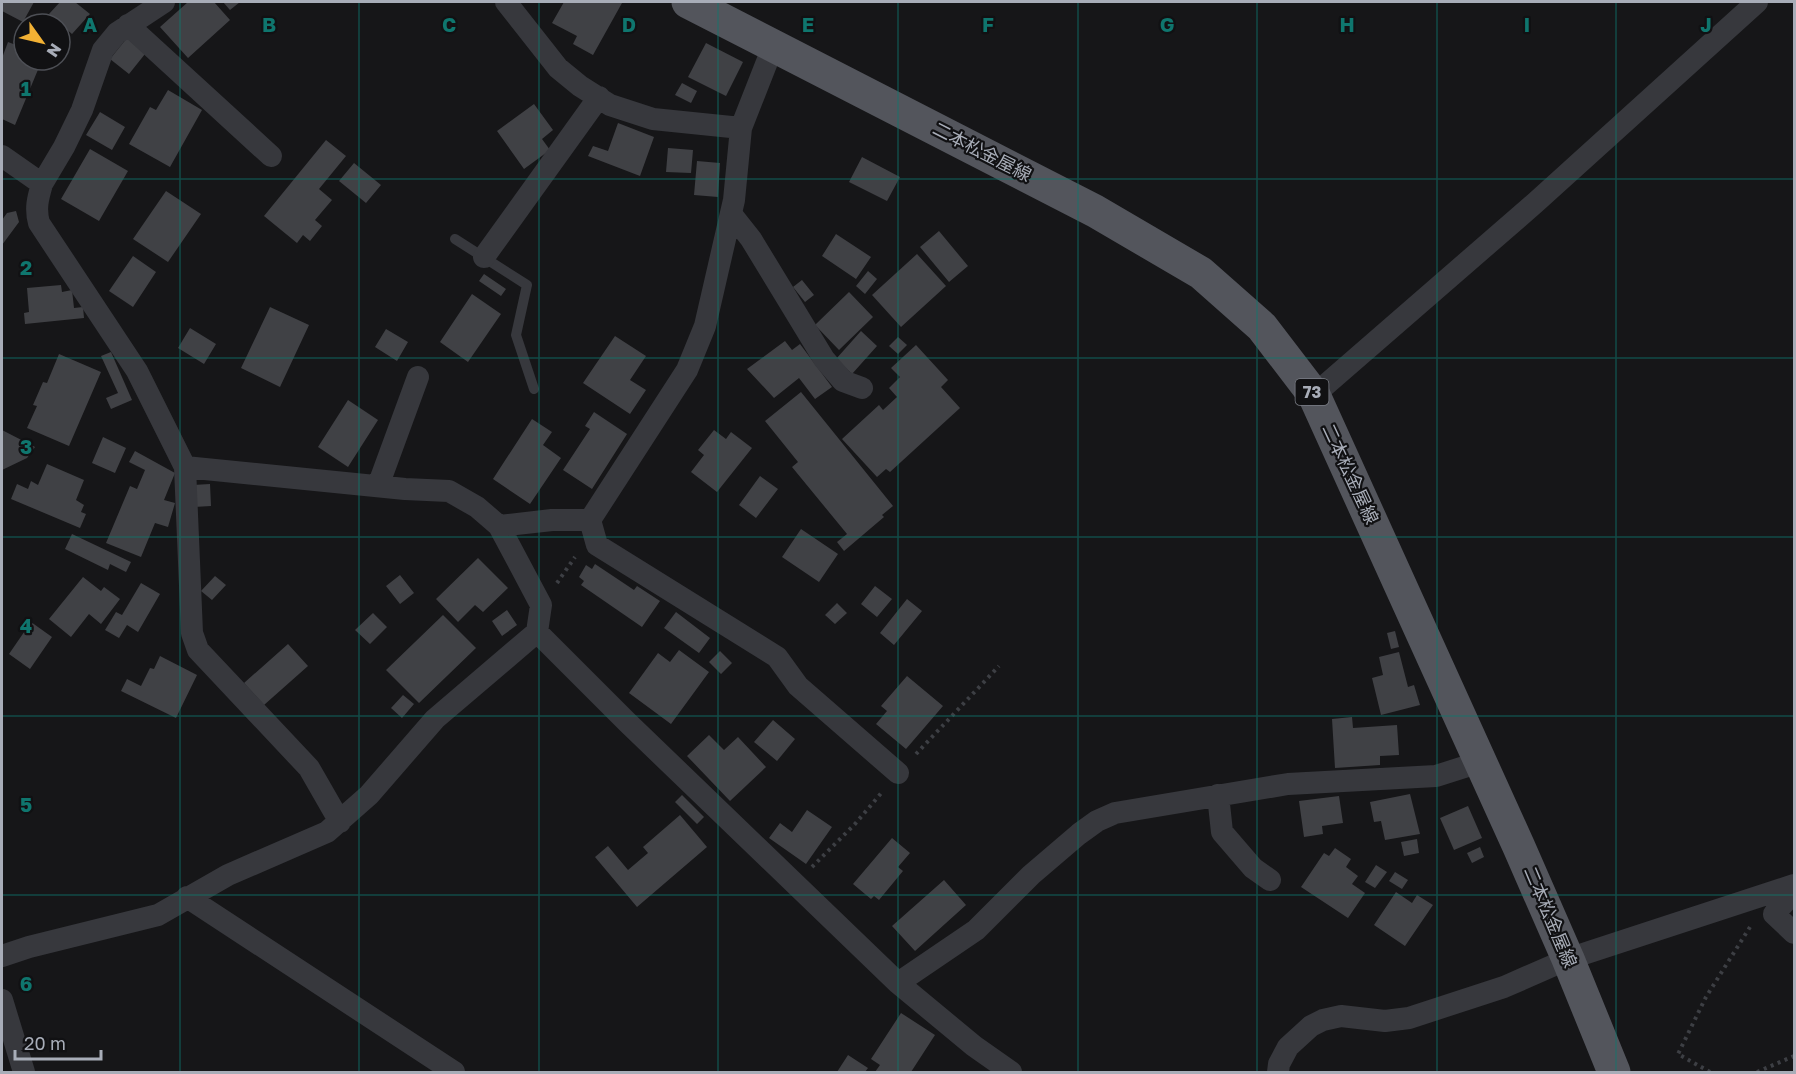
<svg xmlns="http://www.w3.org/2000/svg" width="1796" height="1074" viewBox="0 0 1796 1074" font-family="'Golos Text','Noto Sans JP',sans-serif">
<rect width="100%" height="100%" fill="#161618"/>
<path fill="#404145" d="M2,2H34L23,22L2,11Z
M60,2H75L90,14L72,34L49,14Z
M188,2H214L230,20L188,58L160,27Z
M223,2H240L230,10Z
M564,2H619L622,3L593,55L573,44L577,36L552,23Z
M127,38L145,54L129,74L110,59Z
M8,42L24,48V60H42L15,125L2,119V58Z
M706,43L743,62L726,96L688,77Z
M682,83L697,91L691,103L675,95Z
M168,90L202,110L170,167L129,144L150,107L156,110Z
M534,104L553,130L542,139L550,150L524,169L497,131Z
M100,112L125,127L112,150L86,135Z
M618,123L654,137L640,176L588,156L593,146L608,151Z
M326,140L346,156L319,189L332,200L315,220L322,226L310,241L303,235L297,243L264,216Z
M668,148L693,150L691,173L666,172Z
M90,149L128,171L99,221L61,199Z
M862,157L900,177L887,201L849,182Z
M697,161L720,163L718,197L694,195Z
M354,163L381,185L366,203L339,181Z
M166,191L201,214L168,262L133,239Z
M16,211L19,222L2,245V220L7,213Z
M939,231L968,266L949,282L920,247Z
M836,234L871,257L856,279L822,256Z
M917,254L946,286L901,327L872,295Z
M133,256L156,272L133,307L109,291Z
M868,271L877,279L865,294L856,286Z
M484,274L506,289L501,296L479,281Z
M802,280L814,295L805,302L793,287Z
M61,285L62,292L72,290L74,308L83,307L84,318L25,324L24,313L29,312L27,288Z
M849,292L873,317L839,350L815,325Z
M472,294L501,314L468,362L440,342Z
M270,307L309,325L280,387L241,368Z
M190,328L216,344L204,364L178,348Z
M386,329L408,342L397,361L375,347Z
M861,331L877,346L852,374L836,359Z
M615,336L646,356L630,380L646,390L630,414L583,383Z
M898,337L907,345L898,354L889,346Z
M785,341L792,350L800,344L832,387L815,399L799,378L774,398L747,369Z
M916,345L948,380L941,387L960,408L890,472L886,469L877,477L842,439L879,405L883,410L897,397L889,388L900,377L891,368Z
M111,352L132,400L111,409L106,398L118,393L101,356Z
M59,354L101,372L69,446L27,428L37,406L33,405L43,382L47,383Z
M801,392L893,506L882,515L884,517L844,551L837,542L847,534L792,467L798,462L765,421Z
M348,400L378,420L348,467L318,447Z
M594,412L627,434L592,489L563,470L590,429L585,426Z
M532,419L552,432L543,445L561,458L530,504L493,479Z
M2,430L35,447L27,458L2,470Z
M714,430L726,439L731,432L752,448L717,492L691,472L704,455L698,450Z
M103,437L126,448L115,473L92,463Z
M135,451L175,473L164,500L175,503L168,527L155,523L141,557L106,543L130,486L137,489L145,470L129,462Z
M47,464L84,480L76,500L84,505L81,512L86,514L80,528L11,499L17,484L28,489L31,481L38,485Z
M760,476L778,489L756,518L739,505Z
M210,484L211,506L194,507L193,485Z
M801,529L838,554L819,582L782,557Z
M72,534L131,562L126,572L110,564L108,570L65,549Z
M478,558L508,588L483,612L475,605L458,622L436,599Z
M595,564L634,590L637,586L660,601L642,627L581,585L584,581L579,577L586,565L592,569Z
M400,575L414,593L400,604L386,586Z
M215,576L226,585L212,600L201,591Z
M83,577L101,591L104,587L120,599L101,624L89,614L71,637L49,619Z
M141,583L160,594L138,632L127,625L119,638L105,630L116,612L122,615Z
M875,586L892,599L877,617L861,604Z
M907,599L922,611L894,645L880,633Z
M837,603L847,613L835,624L825,615Z
M507,610L517,625L502,636L492,621Z
M676,612L710,638L699,653L664,628Z
M373,613L387,627L370,644L355,630Z
M443,615L476,648L419,703L386,670Z
M31,622L52,637L30,669L9,654Z
M1395,631L1399,647L1391,649L1387,633Z
M288,644L308,666L264,705L244,683Z
M679,650L709,672L671,724L629,693L658,653L670,662Z
M720,651L732,663L721,674L709,662Z
M1399,652L1408,687L1414,685L1420,705L1381,715L1372,678L1383,675L1379,657Z
M160,656L197,675L176,718L121,691L127,679L141,686L150,668L154,669Z
M907,676L943,706L906,749L876,724L887,711L881,706Z
M403,695L414,704L402,718L391,708Z
M1352,717L1353,728L1397,725L1399,755L1380,756V765L1335,768L1332,719Z
M773,720L795,739L777,761L754,742Z
M709,735L724,750L738,737L766,767L730,801L687,756Z
M1410,794L1420,834L1385,840L1381,821L1374,822L1370,802Z
M682,795L704,817L697,824L675,802Z
M1339,796L1343,823L1322,826L1323,834L1304,837L1299,801Z
M1468,806L1482,838L1454,850L1440,818Z
M807,810L832,827L806,864L769,838L780,823L792,832Z
M680,815L707,847L637,907L595,857L608,846L628,870L648,853L643,847Z
M892,838L910,853L898,867L903,871L879,900L874,896L871,899L853,884Z
M1417,839L1419,853L1404,856L1401,842Z
M1480,847L1484,857L1472,863L1467,853Z
M1335,848L1351,859L1346,867L1358,876L1352,884L1365,893L1348,918L1301,887L1324,853L1329,856Z
M1376,865L1387,872L1375,888L1365,882Z
M1395,872L1408,880L1402,889L1389,881Z
M944,880L966,905L915,951L892,926Z
M1396,892L1412,903L1417,895L1433,905L1405,946L1374,925Z
M901,1013L935,1035L911,1072H875L880,1065L871,1059Z
M848,1055L868,1068L865,1072H837Z"/>
<g fill="none" stroke-linecap="round" stroke-linejoin="round">
<path stroke="#3d3f44" stroke-width="4" stroke-dasharray="3 4.5" stroke-linecap="butt" d="M557,583L575,557
M916,754L999,666
M812,867L855,824L883,791
M1710,1072L1678,1054L1706,997L1750,927
M1757,1072L1794,1056"/>
<path stroke="#37383d" stroke-width="10" d="M455,239L527,285L516,335L534,389"/>
<path stroke="#37383d" stroke-width="22" d="M506,2L558,68L580,86L610,105L653,119L741,128
M128,25L271,156
M2,156L42,184C38,198 35,208 39,223L137,371L185,467L405,489L449,491L477,507L499,526L541,605L537,632L627,722L898,983L974,1046L1011,1072
M42,184L64,147L82,110L103,50L117,33L164,2
M732,215L751,239L824,359L843,381L862,388
M484,257L599,97
M1314,395L1535,203L1757,2
M185,467L192,633L198,650L309,768L340,822
M378,486L418,377
M590,520L597,545L777,657L798,686L898,773
M499,526L552,520H590L687,370L705,326L734,200L741,128L774,44
M1218,795L1222,832L1253,868L1270,880
M1794,892L1774,914L1794,933
M187,897L454,1072
M2,956L29,947L158,915L228,875L327,832L369,795L435,719L537,632
M898,983L976,930L1031,875L1079,834L1097,821L1115,813L1288,784L1436,776L1480,762
M2,1000L24,1072
M1278,1072L1279,1064L1288,1047L1311,1026L1323,1020L1341,1016L1385,1021L1409,1018L1504,987L1568,959L1794,885"/>
<path stroke="#53555c" stroke-width="33" d="M688,2L1095,211L1201,273L1262,327L1314,395L1519,847L1568,959L1614,1072"/>
</g>
<path fill="none" stroke="#0f766e" stroke-width="1.5" stroke-opacity="0.55" d="M180,2V1072M359,2V1072M539,2V1072M718,2V1072M898,2V1072M1078,2V1072M1257,2V1072M1437,2V1072M1616,2V1072M2,179H1794M2,358H1794M2,537H1794M2,716H1794M2,895H1794"/>
<g text-anchor="middle" stroke-width="4.5" stroke-linejoin="round" paint-order="stroke">
<rect fill="#111113" stroke="#7b7e86" stroke-width="1.5" x="1295.5" y="379" width="33" height="26" rx="4.5"/>
<g font-size="16" font-weight="bold" fill="#a8adb8">
<text x="1312" y="398">73</text>
</g>
<g font-size="18" fill="#a8adb8" stroke="#111113">
<text transform="translate(982 152) rotate(27)" y="6">二本松金屋線</text>
<text transform="translate(1350 474) rotate(65)" y="6">二本松金屋線</text>
<text transform="translate(1550 917) rotate(67)" y="6">二本松金屋線</text>
</g>
</g>
<g font-size="20" text-anchor="middle" font-weight="bold" fill="#0f766e" stroke="#111113" stroke-width="4.5" stroke-linejoin="round" paint-order="stroke">
<text x="90" y="32">A</text>
<text x="269" y="32">B</text>
<text x="449" y="32">C</text>
<text x="629" y="32">D</text>
<text x="808" y="32">E</text>
<text x="988" y="32">F</text>
<text x="1167" y="32">G</text>
<text x="1347" y="32">H</text>
<text x="1527" y="32">I</text>
<text x="1706" y="32">J</text>
<text x="26" y="96">1</text>
<text x="26" y="275">2</text>
<text x="26" y="454">3</text>
<text x="26" y="633">4</text>
<text x="26" y="812">5</text>
<text x="26" y="991">6</text>
</g>
<rect width="1796" height="1074" fill="none" stroke="#a8adb8" stroke-width="6"/>
<g transform="translate(42 42) rotate(124)"><circle r="28" fill="#111113" stroke="#4d4f55" stroke-width="1.5"/>
<path d="M0-4.5L10 22L0 15L-10 22Z" fill="#f2b134"/>
<text y="-9" font-size="16" font-weight="bold" text-anchor="middle" fill="#a8adb8">N</text>
</g>
<path d="M15 1050v9h86v-9" fill="none" stroke="#a8adb8" stroke-width="3"/>
<text x="24" y="1050" font-size="18" fill="#a8adb8" stroke="#111113" stroke-width="4.5" paint-order="stroke">20 m</text>
</svg>
